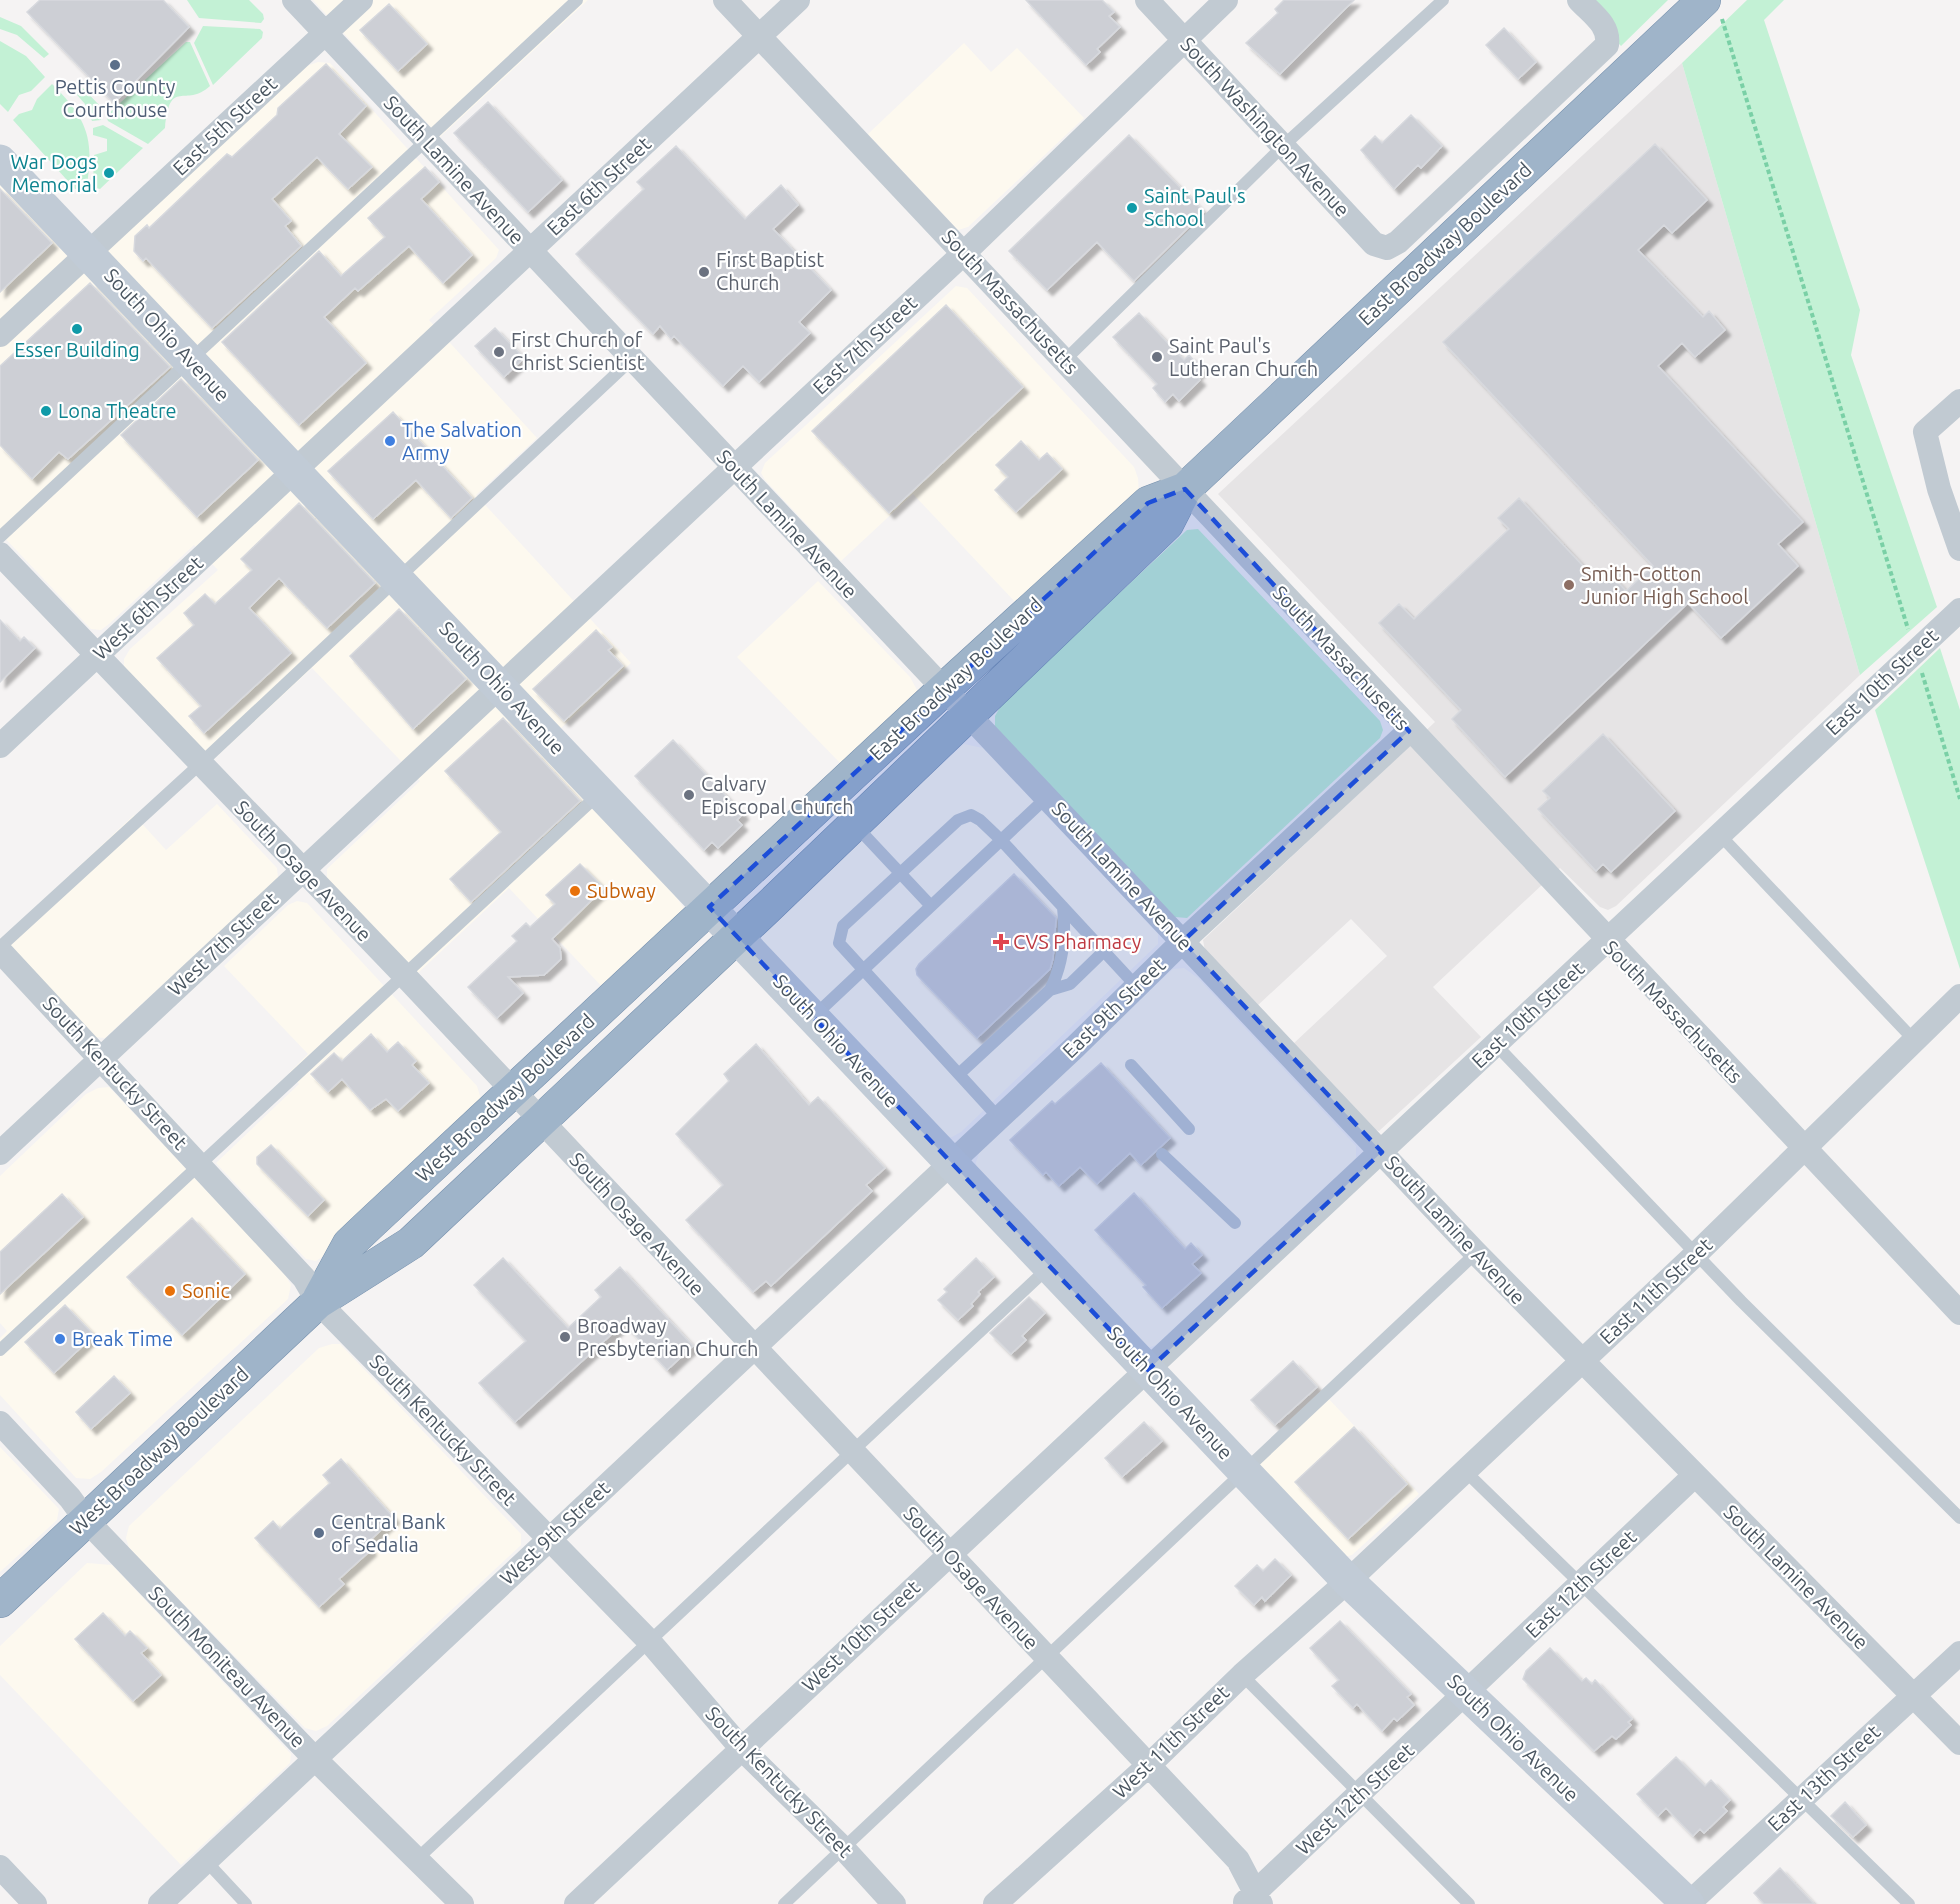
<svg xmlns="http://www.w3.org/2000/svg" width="1960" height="1904" viewBox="0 0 1960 1904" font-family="Ubuntu,sans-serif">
<defs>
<filter id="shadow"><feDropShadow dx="5.5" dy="5.5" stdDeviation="1.5" flood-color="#0004"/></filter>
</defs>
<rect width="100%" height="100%" fill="#f5f3f3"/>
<path fill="#fdf9ef" d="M313,0H588L440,137Z
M964,43L991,72L1017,48L1084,118L968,227L958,230L868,134Z
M318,62L330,63L499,250L496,258L429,320L537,438L476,495L631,663L560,729L683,907L682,920L606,991L509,888L417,974L327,878V869L420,781L312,668L212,761L124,667V659L130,649L218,570L194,545L109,624L101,630L91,629L0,533V185L83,272L304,67Z
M956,286L967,288L1134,467L1138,478L1139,494L1019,606L913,494L841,561L765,480L761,473L765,463Z
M818,581L910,677L917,690L915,701L844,767L737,657Z
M964,744L983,748L1158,934V944L961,1132L952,1137L942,1136L763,947L762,936L768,924Z
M217,804L277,868L278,878L105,1038L95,1037L2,938L134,815L166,850Z
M297,901L307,903L477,1086L481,1099L325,1255L316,1261L306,1259L216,1163L299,1084L289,1073L308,1054L224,966L288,905Z
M1184,968L1198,978L1356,1146V1158L1156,1345L1145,1349L977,1172L976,1162L981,1148L1173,969Z
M109,1087L284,1273L291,1285L288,1299L101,1472L90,1479L76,1478L0,1395V1338L7,1331L0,1323V1176L86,1094L98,1088Z
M332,1344H340L521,1534V1545L327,1726L316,1731L305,1728L129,1548L126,1538L129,1526L319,1348Z
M1325,1395L1419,1494L1352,1555L1345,1557L1252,1463Z
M0,1447L59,1509L57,1520L0,1572Z
M87,1563L112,1565L291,1754L290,1763L181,1865L0,1675V1646Z"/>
<path fill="#e6e4e5" d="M1682,63L1860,675L1616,906L1608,910L1600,907L1560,868L1433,987L1481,1037L1379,1131L1370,1128L1293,1044L1387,956L1351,919L1257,1006L1205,951L1203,940L1435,722L1218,494Z"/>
<path fill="#c3f1d5" d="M187,0H249L263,14L264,19L261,23L199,18Z
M1579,0H1668L1621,46Z
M1747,0H1784L1764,20L1860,310L1851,355L1937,607L1860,675L1682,63Z
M0,17L21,26L49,54L44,58L17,35L0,29Z
M203,26L260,29L263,32L262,38L213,85L194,43Z
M0,41L26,56L45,77L31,91L19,95L8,112L0,104Z
M186,42H190L210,86C185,109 170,76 165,128L148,144L108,121L106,116Z
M77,82L101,107V120L92,121L85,104L71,88Z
M52,84C88,119 95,140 86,190L75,189L13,120L19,114L32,110L37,99Z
M103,125L143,148L100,189L93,187L94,155L107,151V139L93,135V128Z
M1198,529L1380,721L1383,730L1380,738L1187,918L1175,917L995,730V716L1003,702L1187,530Z
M1940,648L1960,710V969L1875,710Z"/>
<path fill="#cdcfd5" stroke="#d7d9de" stroke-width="1.5" filter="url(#shadow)" d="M40,0H163L189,27L114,103L27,12Z
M1026,0H1102L1114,12L1109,16L1120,27L1097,49L1100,52L1086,65Z
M1284,0H1354L1280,74L1246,43L1278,13L1275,9Z
M389,4L427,44L398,71L360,30Z
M1504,28L1536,62L1518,79L1486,45Z
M326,64L366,106L339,134L372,167L348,189L317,157L272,199L291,221L285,226L301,246L212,328L146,258L143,261L134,251L135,236L147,225L149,228L227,154L232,157L277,115L278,108Z
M488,102L562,180L528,212L454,133Z
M1411,115L1442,146L1421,168L1418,165L1394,189L1361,150L1375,136L1382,143Z
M1129,135L1204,212L1134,281L1097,242L1047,290L1009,251Z
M1655,144L1707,200L1672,233L1664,225L1638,250L1703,317L1709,311L1725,330L1695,357L1682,343L1658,366L1803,522L1778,544L1798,566L1721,638L1688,603L1505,777L1452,719L1461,710L1379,623L1399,604L1414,619L1509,529L1498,518L1519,498L1599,583L1609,573L1626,591L1653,566L1443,342Z
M676,146L745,219L781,185L798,205L773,229L831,290L799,322L810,333L759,382L743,366L723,386L674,336L671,339L660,326L653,334L576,254L644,189L637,182Z
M425,167L439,182L421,199L472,255L443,283L409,246L358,291L355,288L324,317L366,363L299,425L222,342L319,251L341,276L385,237L368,218Z
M0,189L52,243L0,292Z
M90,283L170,367L68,459L59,452L32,479L0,445V366Z
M946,305L1023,387L889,513L812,431Z
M1139,313L1184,360L1189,355L1202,369L1195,375L1200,380L1179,401L1173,394L1165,402L1153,388L1157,384L1113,337Z
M495,328L524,358L504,377L475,346Z
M181,379L258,460L197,517L121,435Z
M393,412L472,498L451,518L416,480L373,519L328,471Z
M1021,441L1039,460L1047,453L1062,469L1016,512L995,490L1008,477L996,465Z
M299,503L375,583L327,628L279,578L249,608L291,653L204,733L189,716L201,706L157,658L194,625L184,613L205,594L215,604L252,570L241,559Z
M399,609L466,679L413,729L350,656Z
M0,620L20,641L24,637L35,648L0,682Z
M596,630L612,647L608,650L623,666L564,721L533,689Z
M503,718L580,801L471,902L450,879L501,832L445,771Z
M1603,734L1675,811L1611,872L1603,864L1596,871L1538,809L1550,798L1543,791Z
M673,740L743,814L737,820L742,825L718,848L712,842L704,850L635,776Z
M580,864L604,888L552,939L560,948L561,959L544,975L508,977L523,993L497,1018L468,987L517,941L512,936L526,923L530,927L555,904L546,895Z
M1014,874L1056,918L1053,958L1050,969L977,1038L917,975L916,969L919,964Z
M371,1034L387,1052L398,1042L416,1061L412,1065L429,1083L398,1111L386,1099L370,1110L342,1079L328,1092L311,1074L334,1053L342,1061Z
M756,1044L809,1105L818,1097L885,1168L866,1185L872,1191L771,1286L766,1281L753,1292L686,1220L723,1185L676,1134L729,1081L724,1074Z
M1101,1063L1170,1138L1141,1165L1130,1153L1097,1184L1080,1167L1059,1186L1046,1172L1043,1175L1010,1140L1052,1101L1055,1104Z
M271,1145L324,1200L308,1216L257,1164V1157Z
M1134,1193L1185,1249L1191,1243L1202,1255L1192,1264L1201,1273L1162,1308L1143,1287L1146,1285L1095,1230Z
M62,1194L83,1217L0,1294V1252Z
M192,1218L245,1274L182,1335L127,1277Z
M503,1258L568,1328L601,1297L595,1290L620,1267L693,1346L667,1370L624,1323L515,1422L479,1383L526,1341L474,1285Z
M976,1258L994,1277L978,1292L980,1294L971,1304L973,1306L958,1320L938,1300L947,1292L944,1289Z
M1029,1297L1045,1313L1022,1336L1026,1340L1011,1354L990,1333Z
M65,1305L94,1335L54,1373L25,1342Z
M1293,1361L1317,1387L1275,1425L1251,1400Z
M114,1376L130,1393L91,1429L76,1412Z
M1144,1422L1162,1441L1122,1477L1105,1458Z
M1354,1427L1407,1484L1348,1539L1295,1482Z
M341,1459L394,1518L366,1544L371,1550L339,1579L344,1584L319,1607L255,1538L273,1521L280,1529L330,1483L323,1475Z
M1275,1559L1291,1575L1265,1601L1262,1597L1254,1605L1235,1586L1257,1565L1263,1571Z
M103,1613L125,1636L130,1631L147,1648L141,1653L161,1675L133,1701L75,1639Z
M1340,1621L1411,1694L1407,1697L1414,1705L1397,1721L1394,1718L1382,1731L1357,1704L1353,1708L1332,1686L1339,1680L1310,1648Z
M1550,1648L1582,1681L1586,1678L1592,1684L1595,1680L1632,1719L1628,1722L1631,1725L1616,1739L1612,1736L1594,1751L1523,1679L1526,1671Z
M1676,1757L1705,1786L1711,1780L1730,1800L1723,1807L1727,1811L1704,1833L1700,1829L1693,1836L1666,1808L1658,1816L1637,1794Z
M1845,1802L1866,1825L1853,1837L1831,1816Z
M1780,1868L1814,1904H1764L1754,1893Z"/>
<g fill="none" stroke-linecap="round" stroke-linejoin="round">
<g stroke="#7690ad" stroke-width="34">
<path id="trunk" d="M319,1299L349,1244L369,1225L943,690L1148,503L1185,489
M0,1601L318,1302L411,1243L765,910L1167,524L1185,489L1704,0"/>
</g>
<path stroke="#7ad0a6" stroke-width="4" stroke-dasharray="4.5 3" stroke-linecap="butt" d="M1722,19L1908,629
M1922,673L1960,799"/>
<path stroke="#c1cad2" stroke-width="12" d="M1065,360L1283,146L1443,0
M0,537L577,0
M855,825L931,906
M1720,835L1914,1040
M0,947L200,764L632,359
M1050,990L1070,984L1104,951
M814,1016L1047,797
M1496,1045L1741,1301L1960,1518
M1131,1065L1189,1129
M959,1074L1050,990C1063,964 1066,935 1063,907
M998,1117L839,943L843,926L958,820L971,815L980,820L1001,840L1137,987
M1162,1154L1235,1223
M0,1350L600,793
M1465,1471L1909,1904
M1242,1675L1469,1904
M418,1858L1049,1267
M206,1861L246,1904
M784,1904L1476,1253"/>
<path stroke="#c1cad2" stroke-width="24" d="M294,0L1476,1253L1960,1743
M725,0C1136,438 1546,877 1960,1313
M1147,0L1374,244L1387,248L1398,242L1607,45C1610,25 1592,14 1579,0
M0,335L361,0
M1960,401L1925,432L1939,489L1960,549
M0,554L404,975L1238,1860L1261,1904
M0,746L798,0
M0,951L304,1278L318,1302L650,1642L741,1748L843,1848L894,1904
M0,1153L964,253L1226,0
M0,1423L70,1498L86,1520L315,1759L462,1904
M0,1867L35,1904
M1245,1902L1695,1475
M160,1904L1075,1047L1183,941L1409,731
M576,1904L1960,610
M995,1904L1148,1766L1242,1675L1348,1581L1696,1254L1960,996
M1688,1904L1960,1653"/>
<path stroke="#c1cbd6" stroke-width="33" d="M0,161L1348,1581L1688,1904"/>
<use href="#trunk" stroke="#9fb4c9" stroke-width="33"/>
</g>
<path fill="#1d4ed8" fill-opacity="0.2" stroke="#1d4ed8" stroke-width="4.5" stroke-dasharray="12 8" stroke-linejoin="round" d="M1185,489L1409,731L1183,941L1382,1152L1148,1370L709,907L1148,503Z"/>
<g fill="#5c6f8a" stroke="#fff" stroke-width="2">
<circle cx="115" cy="65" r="6"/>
<circle cx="319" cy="1533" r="6"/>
</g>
<g fill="#0f9aa8" stroke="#fff" stroke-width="2">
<circle cx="109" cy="173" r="6"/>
<circle cx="1132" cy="208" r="6"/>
<circle cx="77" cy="329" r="6"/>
<circle cx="46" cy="411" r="6"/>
</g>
<g fill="#6b7280" stroke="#fff" stroke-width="2">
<circle cx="704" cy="272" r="6"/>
<circle cx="499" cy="352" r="6"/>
<circle cx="1157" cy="357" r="6"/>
<circle cx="689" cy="795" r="6"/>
<circle cx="565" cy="1337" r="6"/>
</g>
<g fill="#3f7fe0" stroke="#fff" stroke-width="2">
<circle cx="390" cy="441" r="6"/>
<circle cx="60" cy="1339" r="6"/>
</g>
<circle fill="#8d6e63" stroke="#fff" stroke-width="2" cx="1569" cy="585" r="6"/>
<g fill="#e8710a" stroke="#fff" stroke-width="2">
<circle cx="575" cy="891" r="6"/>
<circle cx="170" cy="1291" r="6"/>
</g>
<path fill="#e0444e" stroke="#fff" stroke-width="2" d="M998 933h6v6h6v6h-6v6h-6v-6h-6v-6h6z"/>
<g text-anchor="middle" stroke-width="4.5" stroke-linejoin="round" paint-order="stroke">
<g font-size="20" fill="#4e5e75" stroke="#fff">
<text x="115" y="94">Pettis County<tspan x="115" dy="23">Courthouse</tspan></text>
<text x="331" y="1529" text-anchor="start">Central Bank<tspan x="331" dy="23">of Sedalia</tspan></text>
</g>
<g font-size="20" fill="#4a5661" stroke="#fff">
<text transform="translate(225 126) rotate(-43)" y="7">East 5th Street</text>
<text transform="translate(1265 127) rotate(47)" y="7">South Washington Avenue</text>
<text transform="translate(454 170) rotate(47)" y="7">South Lamine Avenue</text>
<text transform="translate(599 186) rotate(-43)" y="7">East 6th Street</text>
<text transform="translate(1445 244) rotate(-43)" y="7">East Broadway Boulevard</text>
<text transform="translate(1010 302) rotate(47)" y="7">South Massachusetts</text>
<text transform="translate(167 335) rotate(47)" y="7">South Ohio Avenue</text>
<text transform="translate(865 345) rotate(-43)" y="7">East 7th Street</text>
<text transform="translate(787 524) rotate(47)" y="7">South Lamine Avenue</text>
<text transform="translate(148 608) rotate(-43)" y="7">West 6th Street</text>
<text transform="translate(1341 658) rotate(47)" y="7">South Massachusetts</text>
<text transform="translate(956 679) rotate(-43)" y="7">East Broadway Boulevard</text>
<text transform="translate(1882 682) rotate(-43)" y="7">East 10th Street</text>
<text transform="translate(502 688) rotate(47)" y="7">South Ohio Avenue</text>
<text transform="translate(303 871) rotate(46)" y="7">South Osage Avenue</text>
<text transform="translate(1122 876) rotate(47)" y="7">South Lamine Avenue</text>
<text transform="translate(223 944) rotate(-43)" y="7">West 7th Street</text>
<text transform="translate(1114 1008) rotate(-44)" y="7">East 9th Street</text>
<text transform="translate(1673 1012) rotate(46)" y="7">South Massachusetts</text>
<text transform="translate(1528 1015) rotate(-43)" y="7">East 10th Street</text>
<text transform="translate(836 1041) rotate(47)" y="7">South Ohio Avenue</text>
<text transform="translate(115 1073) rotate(47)" y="7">South Kentucky Street</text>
<text transform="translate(505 1098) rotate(-43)" y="7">West Broadway Boulevard</text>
<text transform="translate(637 1224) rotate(47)" y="7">South Osage Avenue</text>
<text transform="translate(1455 1230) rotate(47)" y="7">South Lamine Avenue</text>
<text transform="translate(1656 1291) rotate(-43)" y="7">East 11th Street</text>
<text transform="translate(1170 1393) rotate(47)" y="7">South Ohio Avenue</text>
<text transform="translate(443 1430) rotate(46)" y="7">South Kentucky Street</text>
<text transform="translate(159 1451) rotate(-43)" y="7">West Broadway Boulevard</text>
<text transform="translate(555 1533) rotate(-43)" y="7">West 9th Street</text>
<text transform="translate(1796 1577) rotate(45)" y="7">South Lamine Avenue</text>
<text transform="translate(971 1578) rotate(47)" y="7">South Osage Avenue</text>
<text transform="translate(1581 1584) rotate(-44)" y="7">East 12th Street</text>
<text transform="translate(861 1636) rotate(-43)" y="7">West 10th Street</text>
<text transform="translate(227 1667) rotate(46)" y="7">South Moniteau Avenue</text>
<text transform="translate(1513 1738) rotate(44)" y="7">South Ohio Avenue</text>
<text transform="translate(1171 1742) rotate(-44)" y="7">West 11th Street</text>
<text transform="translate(1824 1778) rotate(-43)" y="7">East 13th Street</text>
<text transform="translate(779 1782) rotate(46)" y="7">South Kentucky Street</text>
<text transform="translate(1355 1799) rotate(-43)" y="7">West 12th Street</text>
</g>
<g font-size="20" fill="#0d838f" stroke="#fff" text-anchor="start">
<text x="97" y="169" text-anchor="end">War Dogs<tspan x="97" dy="23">Memorial</tspan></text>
<text x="1144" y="203">Saint Paul's<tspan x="1144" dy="23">School</tspan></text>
<text x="77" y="357" text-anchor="middle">Esser Building</text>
<text x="58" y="418">Lona Theatre</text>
</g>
<g font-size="20" fill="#5b616d" stroke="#fff" text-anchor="start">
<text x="716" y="267">First Baptist<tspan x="716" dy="23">Church</tspan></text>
<text x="511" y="347">First Church of<tspan x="511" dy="23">Christ Scientist</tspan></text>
<text x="1169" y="353">Saint Paul's<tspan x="1169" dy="23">Lutheran Church</tspan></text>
<text x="701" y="791">Calvary<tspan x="701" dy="23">Episcopal Church</tspan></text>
<text x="577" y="1333">Broadway<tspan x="577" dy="23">Presbyterian Church</tspan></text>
</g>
<g font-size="20" fill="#366cbe" stroke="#fff" text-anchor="start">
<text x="402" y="437">The Salvation<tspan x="402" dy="23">Army</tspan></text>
<text x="72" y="1346">Break Time</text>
</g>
<g font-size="20" fill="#785e54" stroke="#fff" text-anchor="start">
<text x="1581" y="581">Smith-Cotton<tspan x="1581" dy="23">Junior High School</tspan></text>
</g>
<g font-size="20" fill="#c56008" stroke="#fff" text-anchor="start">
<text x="587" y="898">Subway</text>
<text x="182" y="1298">Sonic</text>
</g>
<g font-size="20" fill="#be3a42" stroke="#fff" text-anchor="start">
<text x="1013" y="949">CVS Pharmacy</text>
</g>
</g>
</svg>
